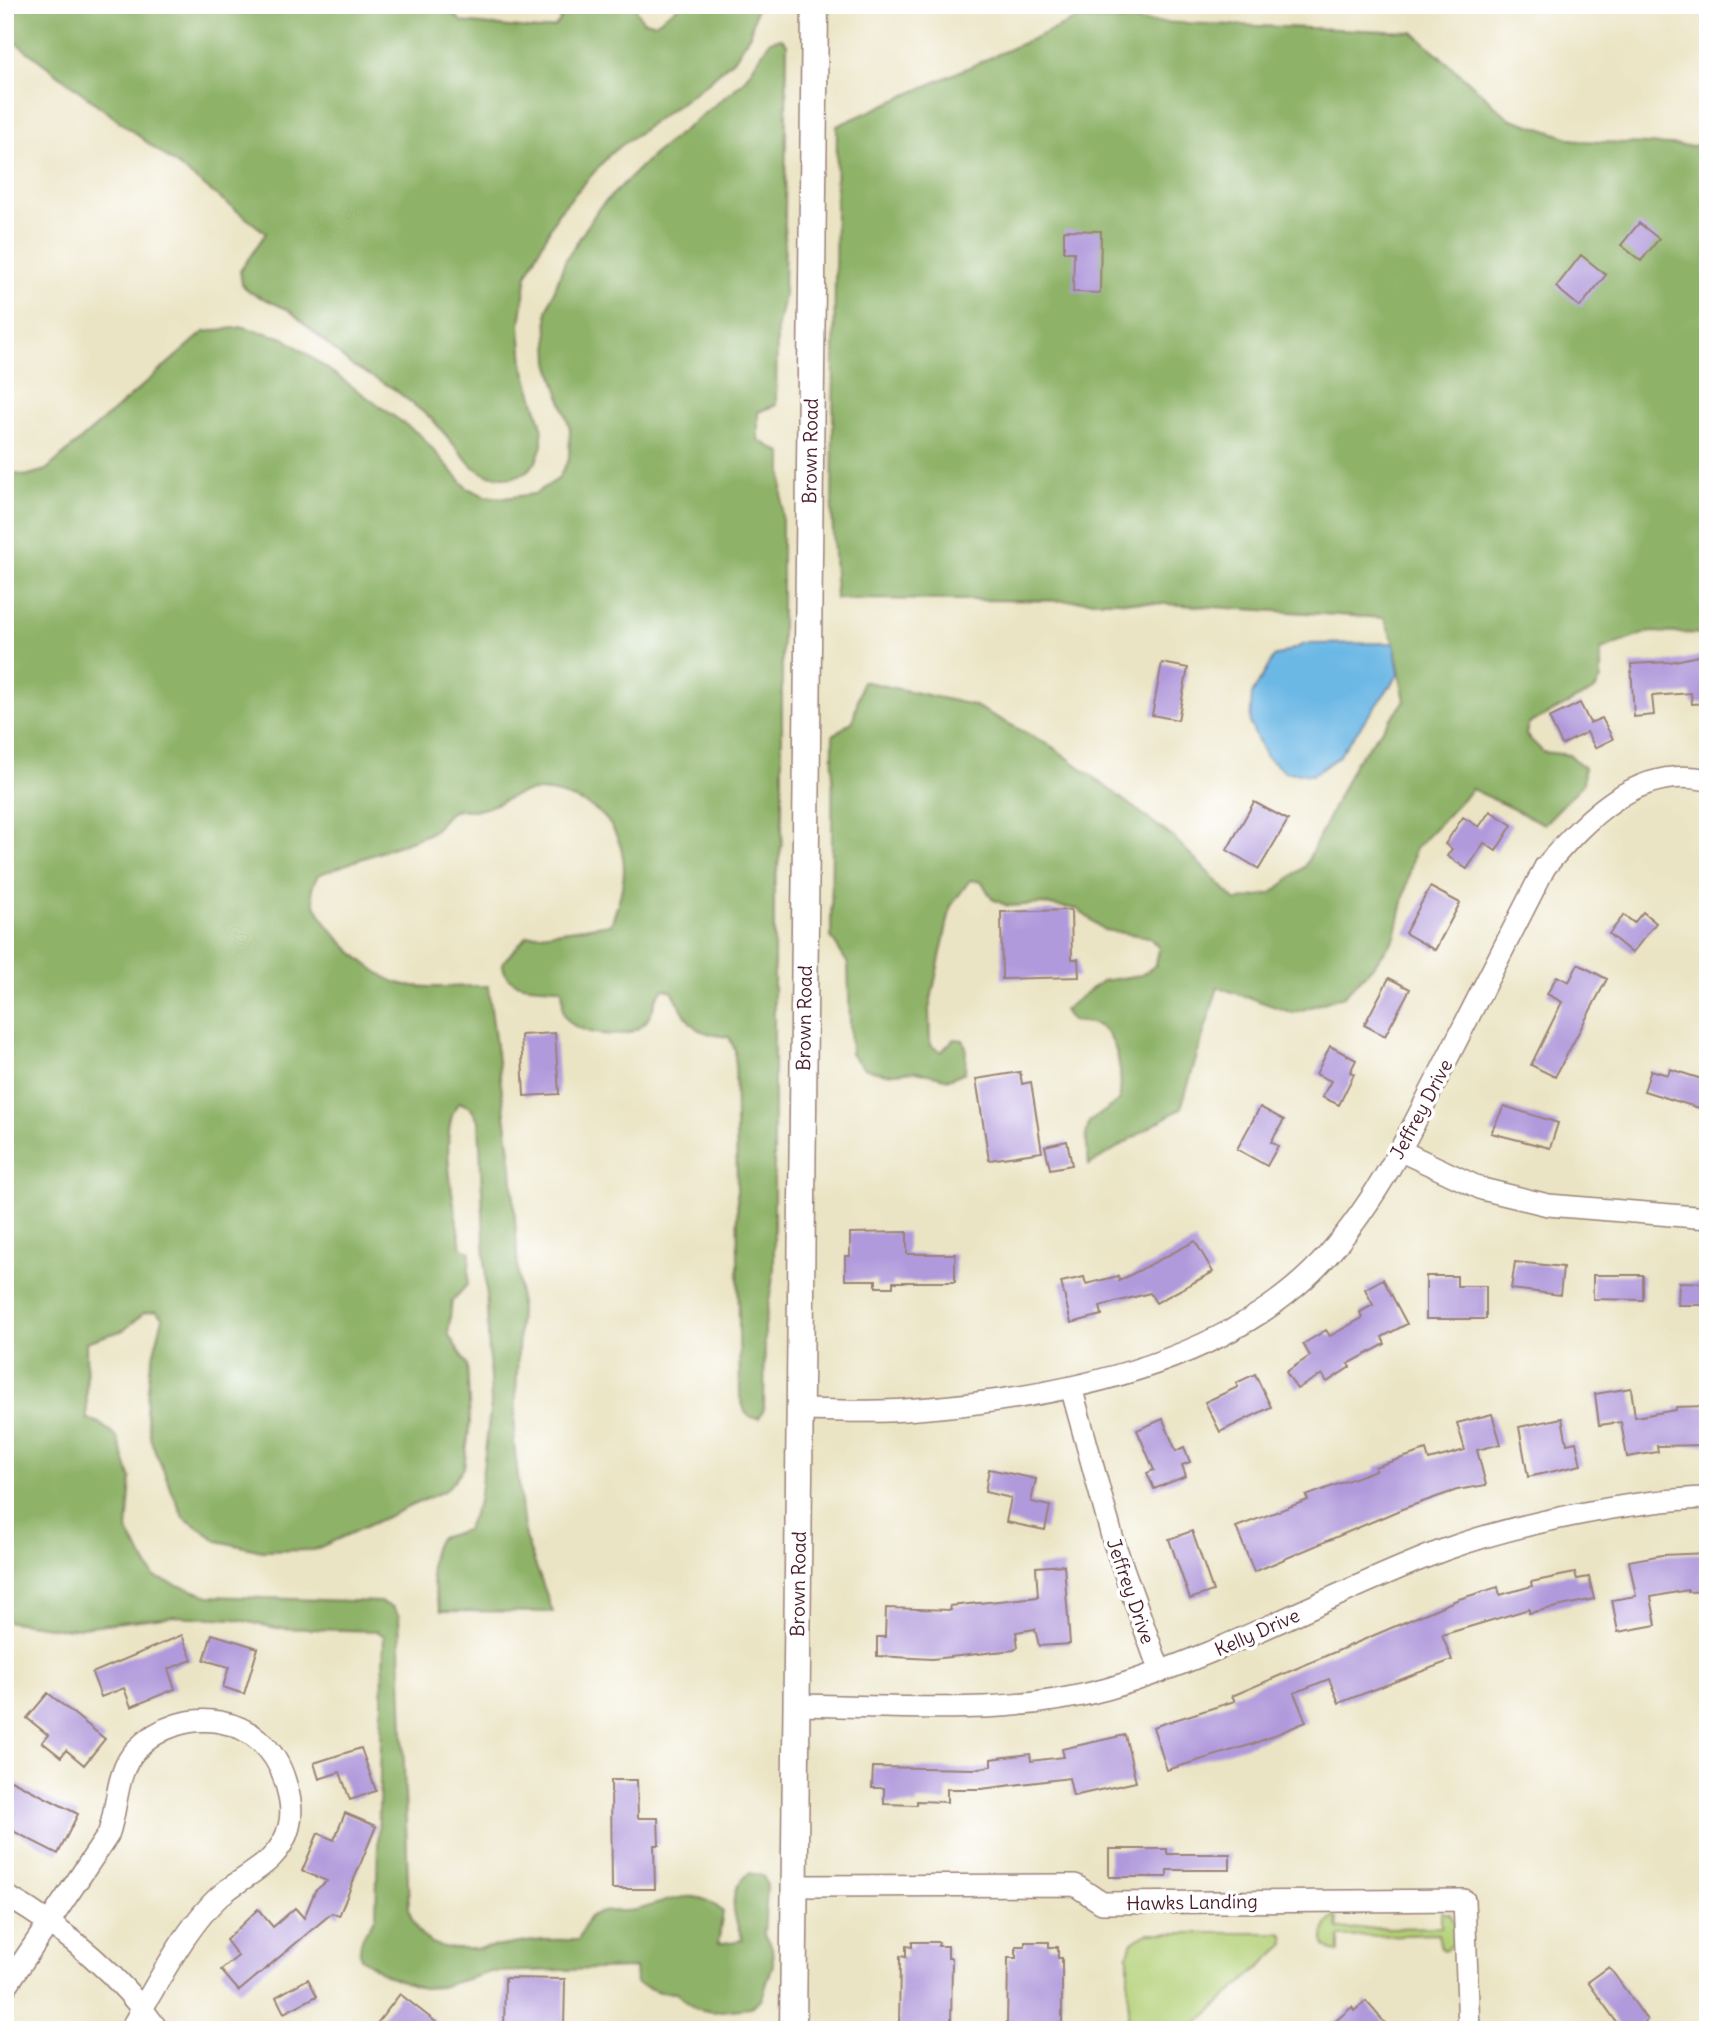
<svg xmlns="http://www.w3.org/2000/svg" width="1713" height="2035" viewBox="0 0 1713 2035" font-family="Delius,sans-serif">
<rect width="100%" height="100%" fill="#fff"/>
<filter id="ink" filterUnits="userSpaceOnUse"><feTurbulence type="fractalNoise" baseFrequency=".0143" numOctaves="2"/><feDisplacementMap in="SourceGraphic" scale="14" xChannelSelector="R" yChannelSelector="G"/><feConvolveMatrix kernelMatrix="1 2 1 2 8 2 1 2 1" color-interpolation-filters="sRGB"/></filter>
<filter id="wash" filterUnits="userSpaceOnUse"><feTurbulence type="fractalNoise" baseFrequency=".00686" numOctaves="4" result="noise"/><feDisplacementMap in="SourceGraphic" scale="28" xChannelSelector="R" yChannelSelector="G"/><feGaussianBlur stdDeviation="1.57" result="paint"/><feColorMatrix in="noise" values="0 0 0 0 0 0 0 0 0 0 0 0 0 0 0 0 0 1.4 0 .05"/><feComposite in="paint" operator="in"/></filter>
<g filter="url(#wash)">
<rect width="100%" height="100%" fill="#ebe4c4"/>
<path fill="#b3d077" stroke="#7e7851" stroke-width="2" d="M1441,1912L1450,1914L1454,1921L1456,1942L1445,1950L1441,1948L1438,1934L1339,1937V1952C1316,1950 1321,1929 1334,1917L1337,1919L1338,1929L1441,1927Z
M1148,1933H1280L1284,1935L1285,1944L1190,2030H1128V1955L1132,1942Z"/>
<path fill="#8eb268" stroke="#6c684a" stroke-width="2" d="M5,5H444L462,22L539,30L555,27L561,20L547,5H634L643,21L655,23L681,5H757L750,34L736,57L710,81L611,153L558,213L527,274L520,325L523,364L542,427V445L536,462L525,473L511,478L487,475L472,466L433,420L394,389L351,365L289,310L249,292L242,284L240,271L266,233L6,35Z
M1077,19L1413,32L1509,118L1579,141L1694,146L1708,140V634L1648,632L1601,650V679L1595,690L1528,724L1526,735L1543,752L1570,755L1584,768L1583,784L1544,824L1472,789L1415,849L1395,937L1375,964L1344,996L1293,1013L1218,987L1181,1108L1089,1165L1086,1136L1089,1122L1119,1101C1123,1079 1120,1033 1094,1024C1087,1022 1078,1022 1071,1021L1064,1010L1102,981L1141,975L1156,965L1159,948L1149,937L1104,930L1077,909L1042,904L1008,906L992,899L982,882L970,880L951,906L929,1009L930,1045L941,1052L954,1039L963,1040L966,1047L965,1072L949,1079L916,1071L886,1074L864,1068L851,1054L848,964L831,937L833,735L853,721L862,681L973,705L1053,747L1174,838L1236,901L1272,893L1305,866L1355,763L1405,701L1394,643L1384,618L1119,601L836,599L832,511L837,126Z
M781,38L787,44L784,296L777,330L776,405L758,412V440L782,453V843L774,887V1271L765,1326L764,1409L759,1418C745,1419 744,1409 740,1397L735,1050L729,1037C689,1033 691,1024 672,991L664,989C653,997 656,1006 649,1017C638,1037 609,1037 590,1032C580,1029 568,1025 564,1014C561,1006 565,996 561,988C538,986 503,991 503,962L527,936L611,924C625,887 632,857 609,823C594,801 547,786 522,793C508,797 496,806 482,809C472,812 462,807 451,812C442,818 438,830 428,834C392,848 355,861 318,875C316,879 312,886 312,890C311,920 374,978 402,984C426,990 462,985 488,986L512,1167L520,1305L514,1443L525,1537L553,1612L441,1611C433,1584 424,1564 439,1538L466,1530L479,1501L491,1403L479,1121L470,1107L459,1102C436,1131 456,1211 461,1247L470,1252L468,1284L452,1301L448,1334L467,1364L470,1423L464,1468L446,1490L314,1550L262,1551L218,1541L183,1517L151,1441L146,1411L150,1368L163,1318L156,1311L144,1313L124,1330L86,1342L87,1419L99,1423L117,1437L131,1479L127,1530L154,1577L209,1596L380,1602L393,1607L399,1616L409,1911C413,1922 417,1932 426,1939C452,1959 505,1944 534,1941C548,1939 564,1940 578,1940C582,1933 585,1921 591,1916C604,1908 621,1913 635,1910C668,1903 693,1883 723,1912L718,1944L743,1940C733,1917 726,1890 749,1873L763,1876L767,1886L764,1935L772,1947L773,1964L762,1998L750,2008L712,2012L694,2008L676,1993L659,1992L636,1983L635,1968L491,1972L440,1987L423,1988L386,1975L361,1958C356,1942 368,1929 376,1916L384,1636L377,1631L276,1628L235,1619L172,1616L65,1629L5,1621V471L25,476L46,470L204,332L243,327L284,338L420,435L467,488L485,496L504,498L534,494L558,479L569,459L570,429L549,362L547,311L565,261L599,208L653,155L743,82L770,41Z"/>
<path fill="#6cb8e5" stroke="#5b6c88" stroke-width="2" d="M1394,643L1399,674L1338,757L1313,775L1286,772L1266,757L1250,724L1252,694L1274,657L1305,644Z"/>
<g id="blocks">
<path fill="#b19adb" d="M1639,223L1659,239L1641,261L1621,245Z
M1064,230L1101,231L1100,293L1073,292L1074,252H1064Z
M1581,255L1606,275L1580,307L1556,287Z
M1708,654V703L1692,704L1691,693L1652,696L1654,715L1634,717L1631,664L1670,662Z
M1162,663L1188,668L1178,720L1152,715Z
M1580,703L1590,723L1602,718L1613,739L1595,748L1587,732L1562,745L1549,718Z
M1254,802L1288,820L1259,869L1227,850Z
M1490,811L1512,825L1496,851L1484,843L1467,869L1447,856L1452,849L1445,844L1463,817L1479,827Z
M1430,887L1460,903L1435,950L1405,933Z
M1071,910L1072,959H1078L1079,977L1002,979L1001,912Z
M1643,912L1656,923L1632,953L1609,934L1624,915L1634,923Z
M1578,964L1607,979L1555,1077L1531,1065L1562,1002L1547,994L1557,976L1569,982Z
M1389,978L1410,989L1385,1036L1364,1025Z
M555,1033L559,1094L524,1096L521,1035Z
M1330,1046L1356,1060L1350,1072L1354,1074L1339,1105L1322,1097L1331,1081L1316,1074Z
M1670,1069L1708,1081L1699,1108L1644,1091L1651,1070L1668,1075Z
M1020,1072L1022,1084L1031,1082L1042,1152L989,1160L976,1079Z
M1504,1106L1558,1123L1550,1148L1491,1133Z
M1260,1107L1284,1120L1271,1142L1278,1146L1267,1166L1237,1149Z
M1067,1141L1072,1165L1050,1169L1045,1146Z
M907,1232V1254H955V1282H893V1287H876V1280H845V1256H850V1233Z
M1195,1241L1213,1272L1156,1303L1150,1293L1100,1306L1102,1315L1071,1323L1061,1282L1084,1277L1086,1284L1118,1276L1119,1281Z
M1515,1262L1563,1267L1560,1295L1511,1289Z
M1593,1275H1643V1300L1593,1299Z
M1426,1276H1457V1286H1486V1319H1426Z
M1383,1279L1407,1324L1382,1337L1385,1344L1348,1364L1350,1367L1327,1382L1322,1374L1297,1389L1286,1372L1310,1356L1303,1344L1326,1330L1330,1336L1362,1318L1360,1312L1373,1305L1365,1289Z
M1679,1282L1708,1283V1305H1678Z
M1255,1374L1271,1407L1220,1432L1205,1402L1238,1387L1236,1383Z
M1631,1388L1635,1417L1676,1410V1407L1706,1406V1445L1657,1446L1658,1452L1627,1457L1621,1422L1599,1425L1595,1394Z
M1492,1414L1501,1444L1477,1450L1486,1485L1457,1490L1402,1509L1254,1572L1236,1527L1308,1500L1306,1496L1376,1470L1375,1467L1426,1450L1429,1460L1465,1450L1457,1423Z
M1562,1418L1567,1444L1576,1442L1581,1465L1528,1477L1519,1427Z
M1163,1419L1176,1451L1184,1447L1190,1462L1182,1465L1186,1476L1154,1489L1147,1473L1154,1470L1137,1430Z
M989,1469L1036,1479L1031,1502L1050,1506L1045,1530L1006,1522L1011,1498L985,1492Z
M1192,1531L1213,1591L1190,1599L1169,1539Z
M1708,1553V1591L1688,1592V1590L1651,1597L1656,1625L1618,1632L1612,1600L1636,1596L1629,1561L1662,1555Z
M1064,1565L1070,1644L1039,1646L1035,1629L1016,1632L1018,1647L1014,1650L932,1659L877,1656V1637H885L886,1608L951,1610L950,1606L1038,1597L1036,1567Z
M1575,1573L1577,1579L1589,1577L1594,1599L1529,1613V1609L1442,1635L1452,1660L1339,1703L1329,1679L1294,1693L1306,1722L1253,1744L1167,1770L1153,1727L1235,1701L1232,1696L1459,1599L1498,1587L1500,1595L1532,1586L1531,1582Z
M212,1634L258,1648L244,1694L223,1687L229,1667L204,1660Z
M182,1635L192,1660L168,1669L175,1689L131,1707L124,1688L101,1697L92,1673Z
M48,1693L105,1739L84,1765L66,1750L61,1757L42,1742L48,1735L27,1718Z
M1125,1735L1136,1782L1073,1796L1069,1778L981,1789H947V1802L917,1801V1805L884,1804V1788H872L873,1767L974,1769L991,1766V1759L1030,1754L1031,1761L1064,1757L1062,1749Z
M361,1748L376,1791L350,1800L340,1772L319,1779L314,1763Z
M5,1777L78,1814L58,1854L5,1827Z
M611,1780H637L638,1818H658L659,1845H654L655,1889H612Z
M345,1813L376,1826L339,1916L332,1913L239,1991L221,1970L238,1956L226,1940L258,1909L273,1927L295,1908L304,1918L315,1891L327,1881L302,1871L318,1833L334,1840Z
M1109,1849H1167V1854H1230V1870H1167V1877H1109Z
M912,1942H939L938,1946H948V1958H952L951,2030H899L900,1956L906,1957V1946L912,1947Z
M1025,1942H1049V1947H1058V1958H1062V2030H1007L1008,1958H1016V1946H1025Z
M1609,1967L1647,2020L1634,2030H1622L1588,1982Z
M505,1978L565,1979L564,2030H504Z
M308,1979L317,1996L284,2013L276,1997Z
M400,1994L446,2030H372Z
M1366,2001L1391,2030H1325L1352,2007L1354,2011Z"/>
</g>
</g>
<g filter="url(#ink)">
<use href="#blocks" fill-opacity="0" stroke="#9a8278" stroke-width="2"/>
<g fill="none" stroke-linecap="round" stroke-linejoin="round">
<g stroke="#9a8278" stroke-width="24">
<path id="minor" d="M1401,1151L1482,1189L1548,1205L1708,1218
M1071,1387L1113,1540L1160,1672
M799,1410C834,1410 870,1413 905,1410C1048,1400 1229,1367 1328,1255C1379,1197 1412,1129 1446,1061C1479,997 1512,932 1545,867C1586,819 1637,764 1708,780
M796,1705C899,1706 1007,1717 1107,1689C1224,1655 1330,1593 1444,1550C1515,1524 1632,1500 1708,1498
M795,1886L1075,1885L1102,1903L1464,1900L1469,2030
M5,1895C64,1929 119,1974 158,2030
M5,1988L108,1835C118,1809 115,1772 136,1750C182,1702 265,1713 285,1781C290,1797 293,1811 289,1827C280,1861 251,1872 227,1890C189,1919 155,1988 130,2030"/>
</g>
<g stroke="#9a8278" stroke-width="29">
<path id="tertiary" d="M793,2030L815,5"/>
</g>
<use href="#minor" stroke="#fff" stroke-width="21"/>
<use href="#tertiary" stroke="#fff" stroke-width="26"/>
</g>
</g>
<g text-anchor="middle" stroke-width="7" stroke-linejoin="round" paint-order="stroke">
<g font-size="19" fill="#4a1f2b" stroke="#fff">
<text transform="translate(810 451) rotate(-89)" y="7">Brown Road</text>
<text transform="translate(804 1018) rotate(-89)" y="7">Brown Road</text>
<text transform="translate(1421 1109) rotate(-62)" y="7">Jeffrey Drive</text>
<text transform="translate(798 1584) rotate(-89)" y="7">Brown Road</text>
<text transform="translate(1131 1591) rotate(71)" y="7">Jeffrey Drive</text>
<text transform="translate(1257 1632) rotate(-24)" y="7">Kelly Drive</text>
<text transform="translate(1192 1902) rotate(-1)" y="7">Hawks Landing</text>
</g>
</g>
<rect width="1713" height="2035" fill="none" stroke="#fff" stroke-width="28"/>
</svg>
